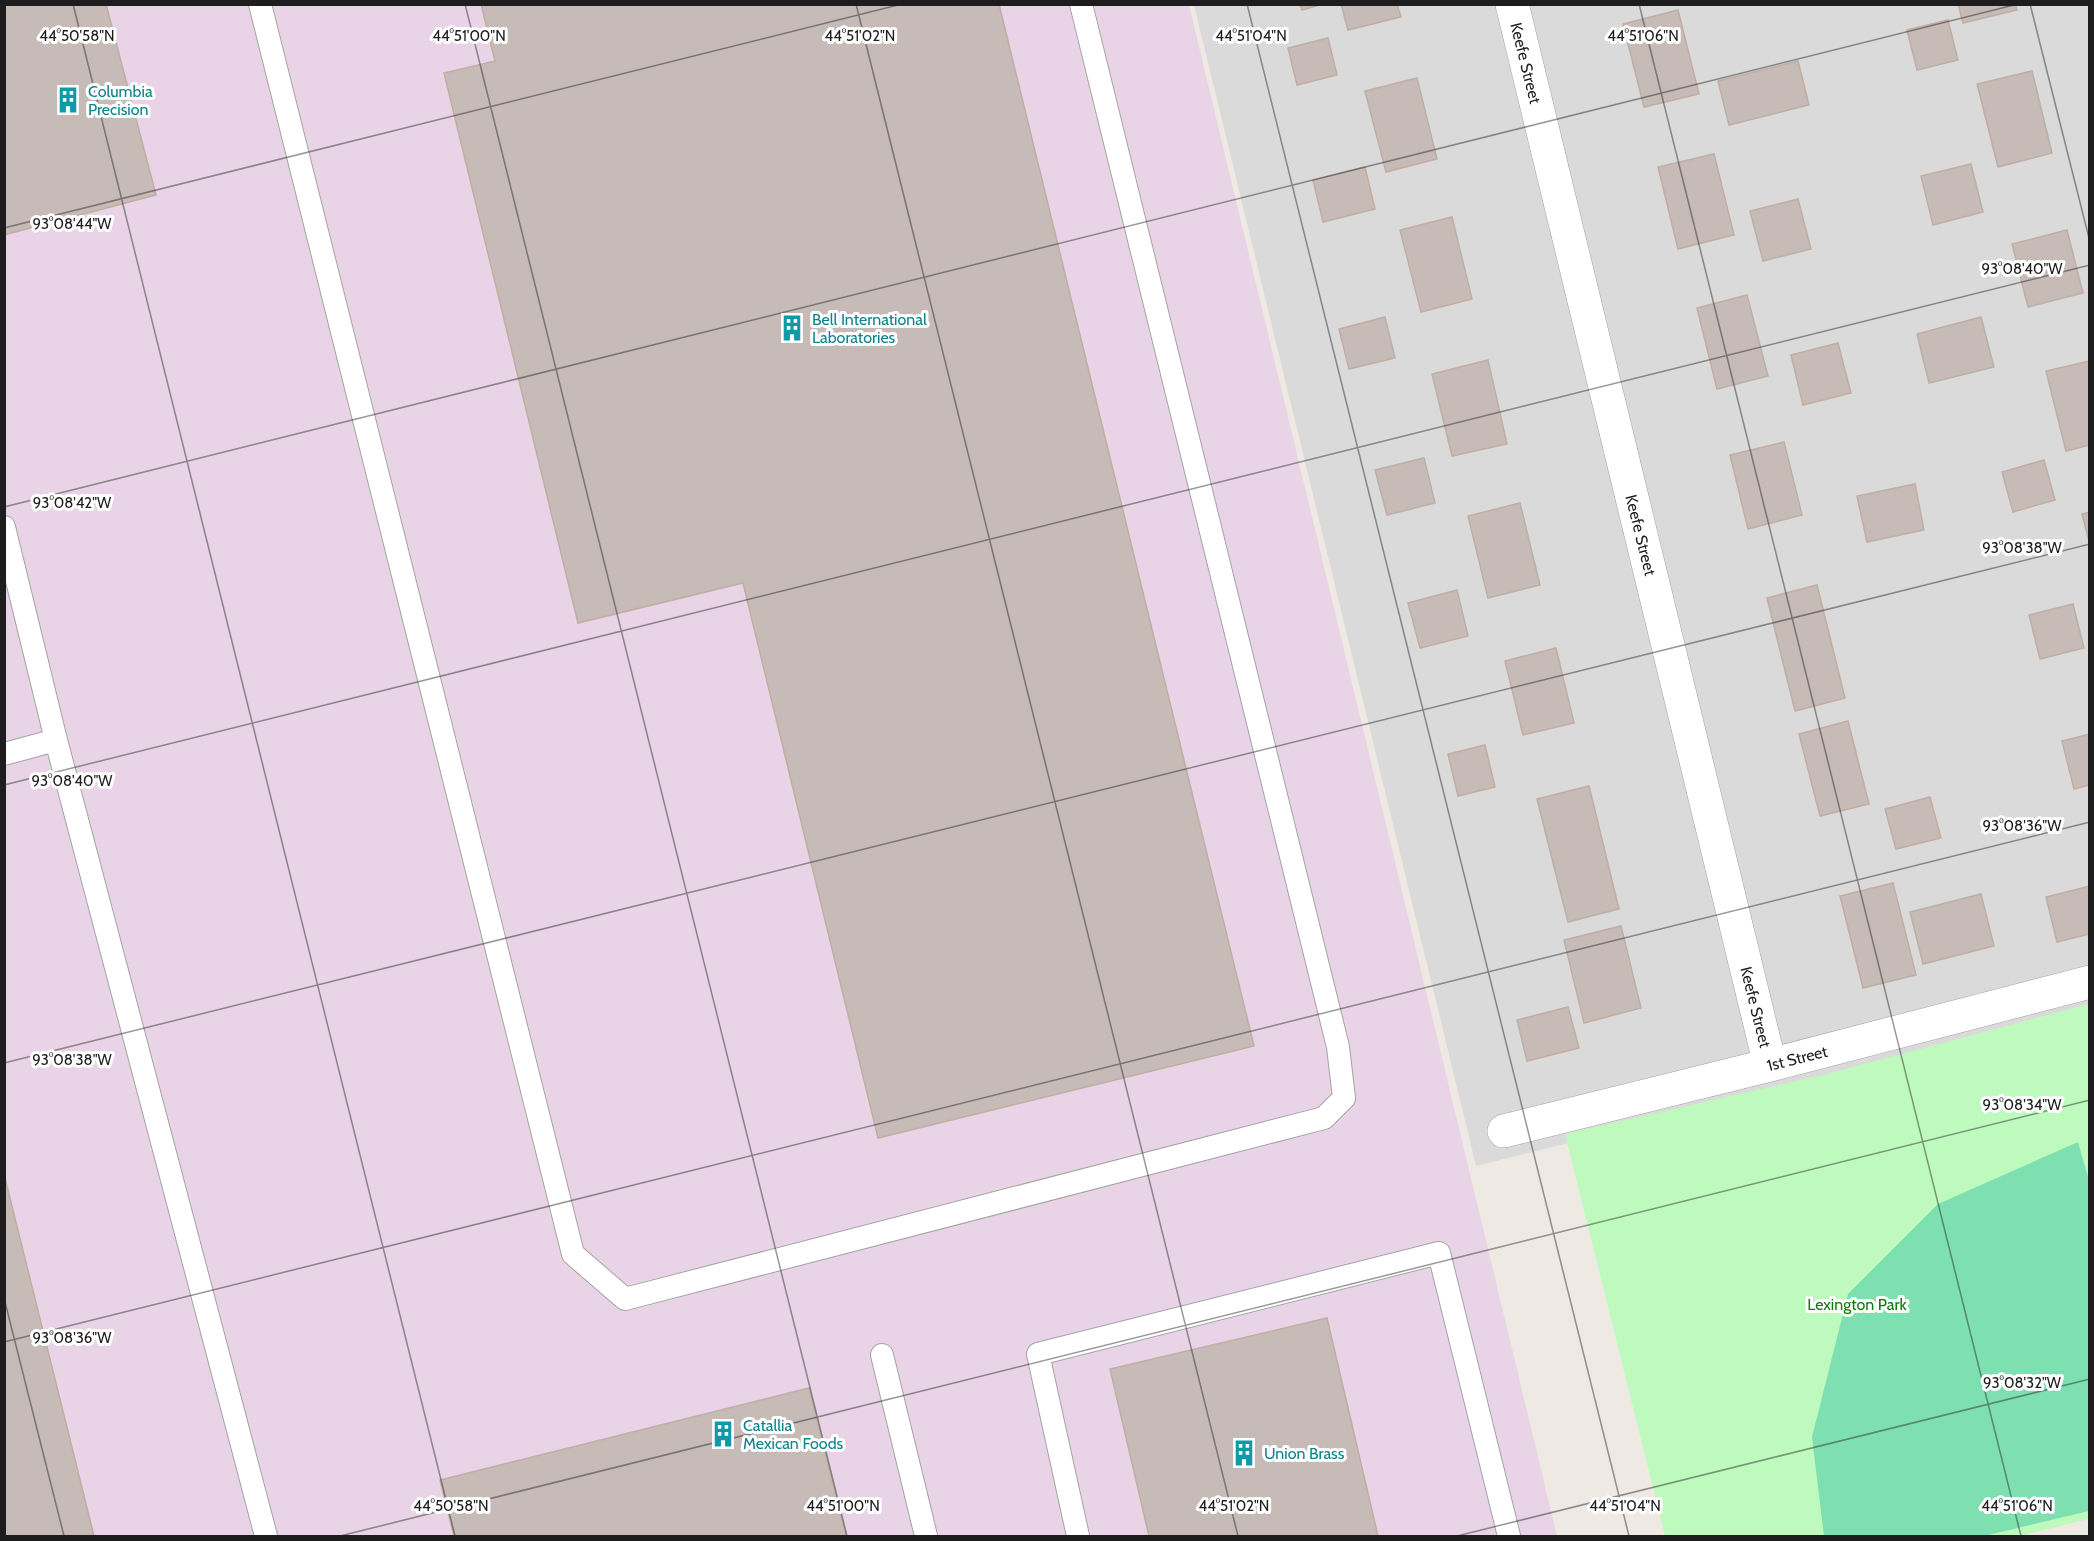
<svg xmlns="http://www.w3.org/2000/svg" width="2094" height="1541" viewBox="0 0 2094 1541" font-family="Cabin,sans-serif">
<rect width="100%" height="100%" fill="#eee9e2"/>
<path fill="#dbdada" d="M1194,5H2089V1014L1476,1166Z"/>
<path fill="#e8d4e6" d="M5,5H1189L1557,1536H5Z"/>
<path fill="#befabd" d="M2089,1004V1519L2020,1536H1665L1565,1134L1823,1075Z"/>
<path fill="#7ee0b1" d="M2078,1142L2090,1184L2089,1511L1984,1536H1824L1812,1437L1848,1294L1938,1204Z"/>
<path fill="#c6bbb6" stroke="#c0aea4" stroke-width="1.5" d="M4,4H106L156,195L4,235Z
M481,4H999L1254,1046L878,1138L743,583L578,623L444,73L495,61Z
M1300,4H1323L1302,10Z
M1341,4H1397L1401,17L1348,30Z
M1958,4H2015L2017,10L1963,23Z
M1678,10L1699,94L1644,107L1623,24Z
M1948,20L1958,60L1917,70L1907,30Z
M1328,38L1337,75L1297,85L1288,48Z
M1798,61L1809,105L1729,125L1718,81Z
M2032,71L2052,153L1998,167L1977,84Z
M1417,78L1437,159L1386,172L1365,91Z
M1714,154L1734,235L1678,249L1658,167Z
M1971,164L1983,212L1933,225L1921,176Z
M1365,167L1375,209L1323,222L1313,180Z
M1798,199L1811,249L1763,261L1750,211Z
M1452,217L1472,299L1421,312L1400,230Z
M2067,230L2083,293L2028,307L2012,244Z
M1747,295L1768,376L1717,389L1697,308Z
M1385,317L1395,358L1349,369L1339,329Z
M1981,317L1994,367L1929,383L1917,334Z
M1838,343L1851,393L1803,405L1791,355Z
M1488,360L1507,444L1452,456L1432,374Z
M2090,361V445L2066,451L2046,371Z
M1784,442L1802,515L1748,529L1730,455Z
M1424,458L1435,503L1387,515L1375,470Z
M2044,460L2055,500L2013,512L2002,472Z
M1915,484L1924,530L1867,542L1857,496Z
M1520,503L1540,585L1488,598L1468,516Z
M2090,512V545L2082,514Z
M1817,585L1845,698L1795,711L1767,598Z
M1457,590L1468,636L1420,648L1408,603Z
M2073,604L2084,648L2040,659L2029,615Z
M1556,648L1574,723L1523,735L1505,661Z
M1848,721L1869,804L1820,816L1799,734Z
M2090,734V785L2074,789L2062,741Z
M1485,745L1495,787L1458,796L1448,754Z
M1589,786L1619,909L1568,922L1537,799Z
M1930,797L1941,838L1896,849L1885,809Z
M1893,883L1916,975L1863,988L1840,896Z
M2090,886V934L2057,942L2046,897Z
M1981,894L1994,946L1923,964L1910,912Z
M1621,926L1641,1008L1584,1023L1564,940Z
M1568,1007L1579,1048L1527,1061L1517,1020Z
M4,1174L94,1536H4Z
M1327,1318L1378,1536H1149L1110,1369Z
M809,1388L846,1536H454L440,1480Z"/>
<g fill="none" stroke-linecap="round" stroke-linejoin="round">
<g stroke="#a4a4a4" stroke-width="24">
<path id="service" d="M260,4L573,1254L625,1299L1324,1118L1344,1098L1338,1047L1081,4
M4,527L56,740L4,754
M56,740L266,1536
M882,1355L926,1536
M1078,1536L1038,1354L1439,1253L1509,1536"/>
</g>
<g stroke="#a4a4a4" stroke-width="34">
<path id="minor" d="M1512,4L1770,1065
M1504,1131L1770,1065L2090,982"/>
</g>
<use href="#service" stroke="#fff" stroke-width="22"/>
<use href="#minor" stroke="#fff" stroke-width="33"/>
</g>
<path fill="none" stroke="#1d1d1d" stroke-width="1.5" stroke-opacity="0.45" d="M73,4L455,1536M465,4L847,1536M856,4L1238,1536M1247,4L1629,1536M1639,4L2021,1536M2030,4L2090,242M4,228L902,4M4,507L2018,4M4,785L2090,265M4,1063L2090,544M4,1298L64,1536M4,1342L2090,822M340,1536L2090,1100M1457,1536L2090,1379"/>
<defs>
<g id="building-bare" transform="scale(2.07)"><path d="M-4-6H4V6H1V3H-1V6H-4ZM-2.5-4.3h1.7v1.8h-1.7ZM.8-4.3h1.7v1.8H.8ZM-2.5-1h1.7V.8h-1.7ZM.8-1h1.7V.8H.8Z" fill="#0f9aa8" stroke="#fff" stroke-width="2.5" paint-order="stroke"/></g>
</defs>
<g fill-rule="evenodd">
<use href="#building-bare" x="68" y="100"/>
<use href="#building-bare" x="792" y="328"/>
<use href="#building-bare" x="723" y="1434"/>
<use href="#building-bare" x="1244" y="1453"/>
</g>
<g text-anchor="middle" stroke-width="6" stroke-linejoin="round" paint-order="stroke">
<g font-size="16" fill="#1d1d1d" stroke="#fff">
<text transform="translate(1526 63) rotate(76)" y="6">Keefe Street</text>
<text transform="translate(1641 535) rotate(76)" y="6">Keefe Street</text>
<text transform="translate(1756 1007) rotate(76)" y="6">Keefe Street</text>
<text transform="translate(1797 1058) rotate(-14)" y="6">1st Street</text>
</g>
<g font-size="16" fill="#0d838f" stroke="#fff" text-anchor="start">
<text x="88" y="97">Columbia<tspan x="88" dy="18">Precision</tspan></text>
<text x="812" y="325">Bell International<tspan x="812" dy="18">Laboratories</tspan></text>
<text x="743" y="1431">Catallia<tspan x="743" dy="18">Mexican Foods</tspan></text>
<text x="1264" y="1459">Union Brass</text>
</g>
<g font-size="16" fill="#0a7d09" stroke="#fff">
<text x="1857" y="1310">Lexington Park</text>
</g>
</g>
<g font-size="15" text-anchor="middle" fill="#1d1d1d" stroke="#fff" stroke-width="6" stroke-linejoin="round" paint-order="stroke">
<text x="77" y="41">44°50'58"N</text>
<text x="469" y="41">44°51'00"N</text>
<text x="860" y="41">44°51'02"N</text>
<text x="1251" y="41">44°51'04"N</text>
<text x="1643" y="41">44°51'06"N</text>
<text x="72" y="229">93°08'44"W</text>
<text x="2022" y="274">93°08'40"W</text>
<text x="72" y="508">93°08'42"W</text>
<text x="2022" y="553">93°08'38"W</text>
<text x="72" y="786">93°08'40"W</text>
<text x="2022" y="831">93°08'36"W</text>
<text x="72" y="1065">93°08'38"W</text>
<text x="2022" y="1110">93°08'34"W</text>
<text x="72" y="1343">93°08'36"W</text>
<text x="2022" y="1388">93°08'32"W</text>
<text x="451" y="1511">44°50'58"N</text>
<text x="843" y="1511">44°51'00"N</text>
<text x="1234" y="1511">44°51'02"N</text>
<text x="1625" y="1511">44°51'04"N</text>
<text x="2017" y="1511">44°51'06"N</text>
</g>
<rect width="2094" height="1541" fill="none" stroke="#1d1d1d" stroke-width="12"/>
</svg>
